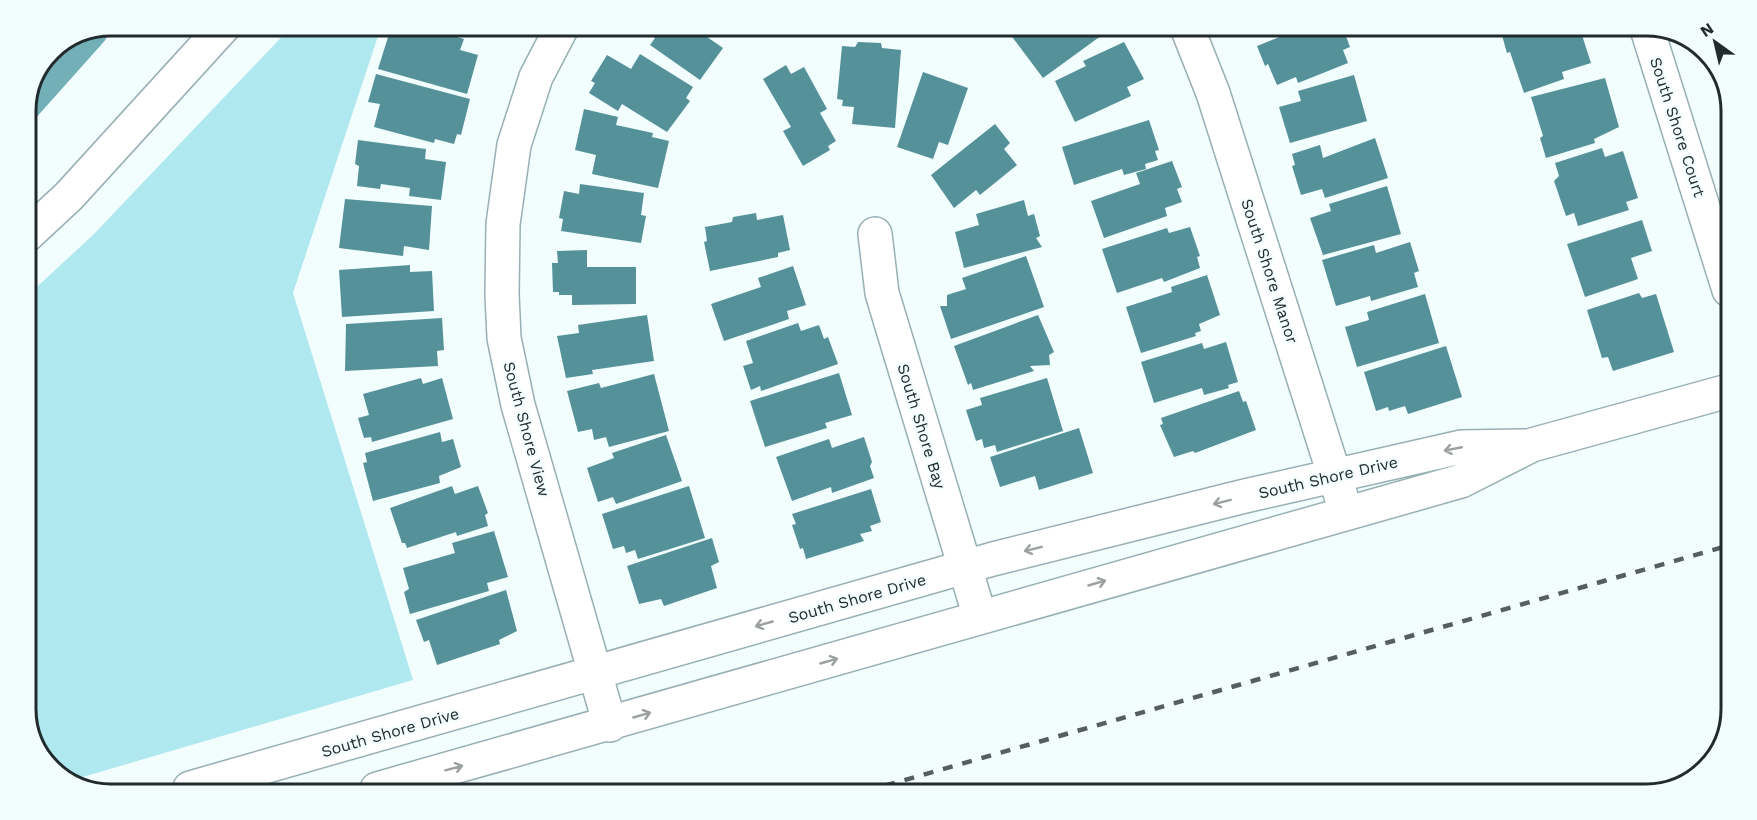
<svg xmlns="http://www.w3.org/2000/svg" width="1757" height="820" viewBox="0 0 1757 820" font-family="'Work Sans',sans-serif">
<rect width="100%" height="100%" fill="#f2fdfe"/>
<path fill="#b0e8f0" d="M292,26L381,27L293,293L413,680L69,781L43,761L26,715V297L93,235Z"/>
<g fill="none" stroke-linecap="round" stroke-linejoin="round">
<path stroke="#73afb7" stroke-width="28" d="M26,108L93,33"/>
</g>
<path fill="#559199" d="M402,27H420L464,39L460,50L478,55L467,94L378,69L389,34L399,37Z
M640,28H694L723,48L700,80L650,45L655,38Z
M1016,29L1109,30L1043,78L1010,34Z
M1260,30H1275V31L1262,36Z
M1295,31L1298,36L1312,31H1344L1350,47L1343,50L1348,63L1298,83L1296,77L1277,85L1268,64L1265,66L1257,46Z
M1504,31L1581,32L1591,63L1562,72L1564,79L1524,93L1510,52L1507,53L1501,32Z
M858,42L881,43L882,48L901,50L895,128L852,124L854,107L842,106L843,100L837,99L842,46L855,47Z
M1124,42L1144,79L1127,87L1131,96L1075,122L1055,81L1086,66L1083,61Z
M640,54L693,87L686,98L690,101L667,132L622,104L618,111L589,93L595,83L591,81L607,55L631,69Z
M786,65L791,74L804,67L827,109L820,113L836,141L828,146L830,150L803,166L783,131L791,127L763,79Z
M923,72L968,88L948,145L939,142L933,159L897,147Z
M376,74L470,99L461,135L457,134L454,144L435,139L434,143L374,127L380,104L368,102Z
M1354,75L1367,121L1290,143L1279,107L1301,101L1298,91Z
M1605,78L1619,127L1594,139L1595,143L1546,158L1540,138L1543,136L1531,97Z
M584,109L618,117L616,125L653,133L652,137L669,141L658,188L592,174L596,155L575,150Z
M1149,120L1159,150L1155,151L1158,160L1145,164L1146,169L1124,175L1122,169L1074,185L1062,147Z
M995,124L1010,143L1004,149L1017,165L980,195L976,190L954,208L931,175Z
M1375,138L1388,178L1325,198L1322,189L1301,195L1292,166L1295,165L1292,154L1320,145L1323,158Z
M358,140L426,149L425,159L446,162L441,200L409,196L410,188L381,184L380,189L357,186L359,166L355,164Z
M1602,148L1605,157L1623,151L1638,198L1626,202L1629,210L1578,226L1574,213L1566,216L1554,181L1559,176L1555,163Z
M1172,161L1182,187L1177,189L1182,202L1165,208L1167,216L1104,238L1091,201L1140,184L1136,173Z
M580,184L644,193L641,215L646,216L641,243L561,231L563,219L559,218L564,191L579,194Z
M1387,186L1401,234L1323,255L1310,218L1331,211L1329,204Z
M345,199L432,206L429,250L404,246L403,256L339,248Z
M1024,200L1028,216L1034,214L1040,236L1036,238L1042,247L964,268L955,232L979,225L976,214Z
M756,213L757,220L783,215L790,250L778,253V257L710,271L704,242L707,241L705,227L732,222L733,217Z
M1642,220L1652,251L1631,258L1638,279L1585,297L1567,244Z
M1190,227L1200,256L1197,257L1200,268L1164,282L1162,278L1117,293L1102,249L1167,228L1169,233Z
M1410,242L1419,271L1414,273L1418,287L1371,301L1370,296L1336,306L1322,260L1374,245L1376,253Z
M587,250V267H636V304L572,305V295H559V292H553L552,263H558L557,251Z
M1026,256L1044,307L951,339L940,306H947V295L966,289L962,278Z
M410,265V272L432,271L434,311L342,317L339,270Z
M793,266L806,305L787,311L789,319L724,341L711,304L761,287L758,278Z
M1207,275L1220,315L1199,324L1201,331L1195,333L1196,336L1141,353L1126,307L1172,292L1171,287Z
M1639,293L1642,298L1656,294L1674,352L1613,371L1608,357L1602,358L1587,310Z
M1425,294L1439,343L1357,367L1345,327L1369,320L1367,312Z
M647,315L654,361L592,370L593,374L566,378L557,336L579,333L578,325Z
M1038,315L1054,352L1049,355L1050,365L1030,366L1034,371L973,390L971,383L968,385L954,346Z
M442,318L444,350L437,351L438,366L345,371L346,324Z
M798,323L801,331L819,325L824,339L828,337L838,364L761,391L760,386L751,390L743,366L753,363L746,341Z
M1226,342L1238,382L1228,385L1229,388L1204,395L1202,388L1154,403L1141,362L1202,343L1204,349Z
M1446,346L1462,397L1408,414L1405,406L1389,411L1388,407L1376,411L1364,372Z
M839,373L852,415L825,423L827,428L765,447L750,401Z
M654,374L669,431L609,447L606,437L594,440L592,429L578,432L567,391L599,383L601,388Z
M421,378L423,384L442,378L453,419L372,442L371,437L364,438L358,418L369,415L363,394Z
M1047,378L1063,431L997,452L995,445L984,448L982,439L976,441L966,410L982,405L980,398Z
M1239,391L1243,402L1246,401L1256,430L1195,453L1193,451L1174,457L1160,425L1163,424L1161,418Z
M1079,428L1093,473L1039,490L1035,476L1000,487L990,457Z
M440,432L442,442L453,439L461,467L439,476L440,483L373,501L363,463L367,462L365,453Z
M666,435L682,481L616,504L613,497L598,502L587,468L614,458L612,453Z
M864,437L872,462L870,466L874,478L832,493L831,487L792,501L776,457L829,439L832,448Z
M452,486L455,494L478,486L488,513L485,515L488,526L457,536L456,532L407,548L405,543H402L390,508Z
M689,486L705,538L638,559L635,550L626,553L624,546L613,549L602,514Z
M871,489L881,522L870,526L872,531L860,534L864,541L806,559L803,548L800,549L792,525L796,524L792,514Z
M494,531L508,577L487,583L489,591L410,614L404,592L409,589L403,568L455,553L452,543Z
M712,538L719,562L711,566L717,588L664,606L661,599L639,604L627,566Z
M506,590L517,631L499,640L500,644L437,665L429,640L424,642L416,620Z"/>
<g fill="none" stroke-linecap="round" stroke-linejoin="round">
<g stroke="#97b0b4" stroke-width="36">
<path id="minor" d="M562,27L536,77L514,145L503,224L502,294L504,338L518,405L610,725
M1188,30L1213,93L1341,496
M1648,32L1729,290
M875,234L882,293L980,617
M26,236L69,196L224,26
M190,788L993,559L1245,496L1461,447L1524,446
M377,789L1461,481L1532,445L1728,391"/>
</g>
<use href="#minor" stroke="#fff" stroke-width="33"/>
<path stroke="#555f61" stroke-width="4.5" stroke-dasharray="10 10" stroke-linecap="butt" d="M866,791L1727,546"/>
</g>
<defs><path id="oneway-shaft" d="M-6 0H5M1.5-3L5.5 0L1.5 3" fill="none" stroke-width="1.6" stroke-linecap="round" stroke-linejoin="round" transform="scale(1.5)"/></defs>
<g stroke="#9ba0a0">
<use href="#oneway-shaft" transform="translate(1453 449) rotate(169)"/>
<use href="#oneway-shaft" transform="translate(1222 502) rotate(166)"/>
<use href="#oneway-shaft" transform="translate(1033 549) rotate(166)"/>
<use href="#oneway-shaft" transform="translate(1097 583) rotate(-16)"/>
<use href="#oneway-shaft" transform="translate(764 624) rotate(164)"/>
<use href="#oneway-shaft" transform="translate(829 661) rotate(-16)"/>
<use href="#oneway-shaft" transform="translate(642 715) rotate(-16)"/>
<use href="#oneway-shaft" transform="translate(454 768) rotate(-15)"/>
</g>
<g text-anchor="middle" stroke-width="4.5" stroke-linejoin="round" paint-order="stroke">
<g font-size="16" fill="#212b2d" stroke="#f2fdfe">
<text transform="translate(1678 127) rotate(72)" y="6">South Shore Court</text>
<text transform="translate(1270 271) rotate(72)" y="6">South Shore Manor</text>
<text transform="translate(922 426) rotate(73)" y="6">South Shore Bay</text>
<text transform="translate(527 429) rotate(75)" y="6">South Shore View</text>
<text transform="translate(1328 477) rotate(-13)" y="6">South Shore Drive</text>
<text transform="translate(857 598) rotate(-16)" y="6">South Shore Drive</text>
<text transform="translate(390 732) rotate(-16)" y="6">South Shore Drive</text>
</g>
</g>
<path d="M0 0H1757V820H0ZM111 36H1646A75 75 0 0 1 1721 111V709A75 75 0 0 1 1646 784H111A75 75 0 0 1 36 709V111A75 75 0 0 1 111 36Z" fill="#f2fdfe" fill-rule="evenodd"/>
<path fill="none" stroke="#212b2d" stroke-width="3" d="M111 36H1646A75 75 0 0 1 1721 111V709A75 75 0 0 1 1646 784H111A75 75 0 0 1 36 709V111A75 75 0 0 1 111 36Z"/>
<g transform="translate(1715 42) rotate(326)" stroke="#f2fdfe" stroke-width="4.5" paint-order="stroke">
<path d="M0-4.5L10 22L0 15L-10 22Z" fill="#212b2d"/>
<text y="-9" font-size="16" font-weight="bold" text-anchor="middle" fill="#212b2d">N</text>
</g>
</svg>
